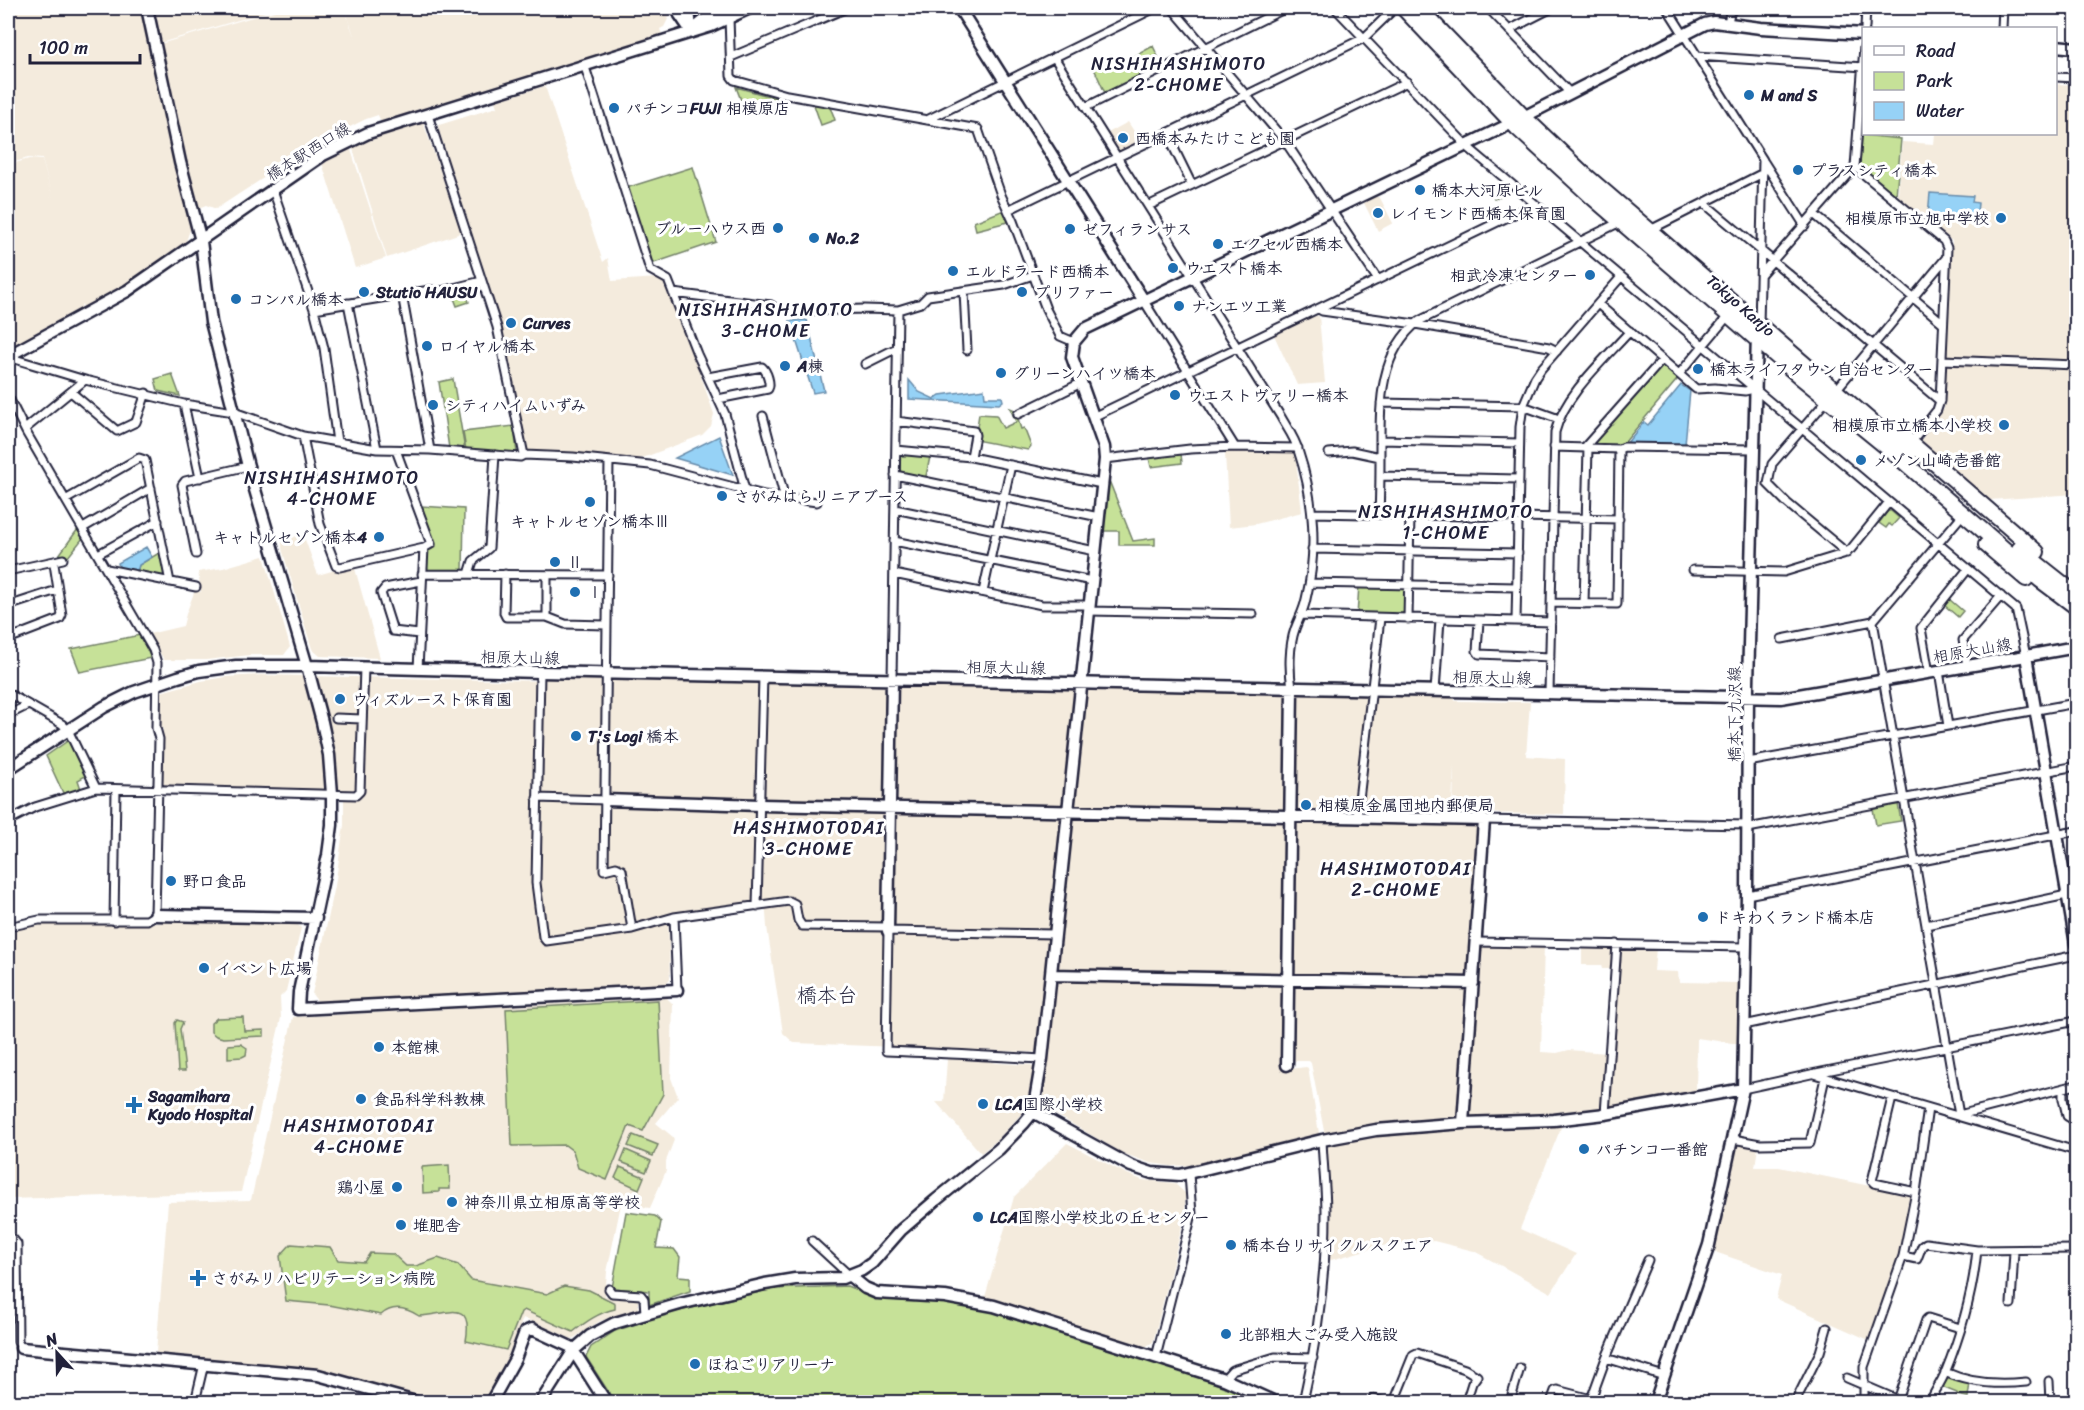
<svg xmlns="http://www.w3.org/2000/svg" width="2084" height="1410" viewBox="0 0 2084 1410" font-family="Sriracha,'Klee One',sans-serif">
<rect width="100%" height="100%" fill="#fff"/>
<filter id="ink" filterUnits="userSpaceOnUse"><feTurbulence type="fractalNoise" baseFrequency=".0167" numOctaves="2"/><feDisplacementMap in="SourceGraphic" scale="12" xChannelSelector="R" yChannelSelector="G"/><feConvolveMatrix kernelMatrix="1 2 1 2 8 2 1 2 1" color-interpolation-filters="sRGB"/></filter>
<g filter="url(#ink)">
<path fill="#f4ebdd" d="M8,8L13,21L10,8H142L192,224L185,244L179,249L123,287L85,308L81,304L82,309L8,349V165L29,159L42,160L54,203L42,159L28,158L8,164Z
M152,8H279L160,43Z
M284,8H344L355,39L345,8H669L671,13L664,27L660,29L662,35L381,122L378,115L366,119L314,145L216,209L206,205L198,208L189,177L160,44Z
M2056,84L2076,85V363L1948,357L1946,355L1952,241L1898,196L1902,142L1934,144L1935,134H2056Z
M545,86L603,262L608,258L612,281L658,278L663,281L691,348L714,414L711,426L702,435L640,459L527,451L502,329L438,128L439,125L497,107L495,101Z
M423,122L461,230L458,234L387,258L352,146Z
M1128,122L1141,142L1118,153L1106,134Z
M350,147L386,258L355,268L322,163Z
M1375,196L1380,198L1393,223L1378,231L1364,203Z
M1313,316H1319L1325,383L1297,385L1274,335Z
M1949,362L2076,368V494L1989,500L1921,440L1944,409L1946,365Z
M1225,452L1295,453L1302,512L1256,524L1229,527Z
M303,534L318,575L335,570L336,572L354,565L380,658L320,656L312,649L282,549V541Z
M264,556L290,647L284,655H250L206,660H164L149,634L183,626L186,614L195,590L201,592L198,572L223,568Z
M261,675L542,681L547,677L1414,696L1455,698V701L1530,702L1526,756L1565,759L1564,814L1453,813L1454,764L1451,824L1478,825L1468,977L1465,979L1283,976L1282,1070L1306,1067L1308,1068L1319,1133L1317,1135L1197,1165L1171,1166L1150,1163L1122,1153L1043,1107L1048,1053L794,1043L783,1033L767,927L765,900L668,914L670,980L666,984L318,1002L312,994L335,886L344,825V792L165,787L162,784L163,728H160L161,692L201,681L225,677Z
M165,921L297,924L301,928L286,991L280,997L281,1018L241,1192L8,1199V931L38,924L160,923Z
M1480,944L1544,945L1541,1052L1557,1053L1569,1050L1607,1053L1617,969H1602L1601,965H1582V946L1656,948L1654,971L1678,972L1679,982L1740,983L1739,1044L1697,1038L1696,1093L1567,1114L1468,1118Z
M1297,985L1465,987L1468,991L1459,1114L1455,1117L1390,1123L1326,1133L1324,1131L1311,1063L1309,1061H1292L1293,988Z
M667,998L673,1004L671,1078L678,1097L656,1123L673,1137L674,1140L666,1161V1171L650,1208L621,1204L607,1272L605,1296L638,1299V1310L600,1321L572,1339L523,1318L509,1355L484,1402H440L319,1369L156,1353L168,1202L251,1200L293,1017Z
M947,1059L986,1061L997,1063L1031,1065L1034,1067L1031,1094L1024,1111L997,1140L981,1153L936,1102H944Z
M1562,1125L1520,1229L1576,1254L1551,1293L1474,1251L1434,1241L1380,1246L1324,1262L1322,1140L1418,1131Z
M1067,1143L1125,1173L1142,1180L1174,1183L1185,1193V1214L1153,1342L1145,1347L985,1297L1014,1197Z
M1739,1144L1758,1147L1755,1167H1779L1913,1195L1901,1256L1869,1340L1776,1299L1782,1275L1712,1251L1736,1146Z"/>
<path fill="#c6e198" stroke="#74826a" stroke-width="1.5" d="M1153,46L1161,63L1160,66L1105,93L1093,66L1112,56L1117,66Z
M736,87L779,99L780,101L746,113Z
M813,102C829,105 830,104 835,120L821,125Z
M1862,135L1901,139L1896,196L1862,168L1860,164Z
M693,167L716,242L651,264L626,188Z
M1501,183L1511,193L1506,194L1504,190L1502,191L1503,195L1494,199L1492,194L1488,195L1486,190Z
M1004,210L1008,222L976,230L974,222Z
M465,289L469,302L457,306L452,293Z
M1662,360L1681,375L1619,449L1588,448Z
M172,374L180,396L158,391L155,379Z
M453,379L465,450L449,448L439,382Z
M1010,408L1015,410L1021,429L1024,428L1031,446L1028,450L975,440L979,414L996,415L1003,428L1016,422Z
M514,426L517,454L466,450L463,432Z
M896,450L931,452L925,481L895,475Z
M1181,454L1182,463L1151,467L1149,458Z
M1110,483L1133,541L1155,538V545H1119V531H1103L1108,485Z
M421,506L464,509L463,571L427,570L428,551L436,547Z
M1888,511H1891L1899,518L1892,526L1889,524L1886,528L1879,523Z
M78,529L83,538L68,557L59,555Z
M164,550L170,582L136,575L139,565Z
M1359,584L1408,585V619L1357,617Z
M1949,599L1963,611L1958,617L1944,605Z
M140,635L151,658L80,672L71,649Z
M69,740L87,775L78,780L81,789L64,795L46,756Z
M1898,804L1901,821L1876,825L1873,809Z
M658,1000L663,1094L643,1131L629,1126L607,1180L578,1168L573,1151L565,1145L512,1146L506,1009Z
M243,1017L244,1031L264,1030V1036L223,1038L216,1036L211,1032V1023L217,1018Z
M177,1020L183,1022L180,1029L185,1071H178L175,1023Z
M241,1044L247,1048L246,1055L242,1057L228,1058V1045Z
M633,1135L658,1145L653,1156L628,1146Z
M626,1150L651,1161L646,1172L621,1162Z
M449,1165L450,1189H439V1192L423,1193L422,1167Z
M620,1167L644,1177L639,1189L615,1178Z
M626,1212L655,1216L661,1222L656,1248L674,1249L680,1257L678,1276L690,1277V1291L649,1305V1291L612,1288Z
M291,1244L330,1247L338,1260L364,1262L370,1253L393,1254L406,1266H416L438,1258L458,1265L471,1280L547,1294L564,1286L589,1290L615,1303V1309C598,1313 587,1321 573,1332L524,1310L521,1312L506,1350L466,1341C474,1296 445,1316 419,1316C407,1308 393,1304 381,1315L329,1305L286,1301L280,1256Z
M847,1286L877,1298L916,1299L979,1306L1207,1380L1262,1402H615L586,1357L591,1347L615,1331L666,1314L772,1289Z
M1949,1377L1970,1383L1968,1397L1957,1395V1393L1942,1387L1946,1378Z"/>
<path fill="#96d2f6" stroke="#688cab" stroke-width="1.5" d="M1930,193L1973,196L1972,202L1978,203L1976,223L1932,220L1928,216Z
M807,320L824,391L813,393L790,321Z
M909,380L919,392L934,399L940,395L984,389L985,397H1002L1003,401L999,404L909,399Z
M1681,385L1690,391L1685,444H1626L1644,422L1648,425Z
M719,436L733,475L675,458Z
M146,547L152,557L139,565L136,575L121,572L118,563Z"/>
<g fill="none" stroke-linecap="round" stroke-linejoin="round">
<g stroke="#22223b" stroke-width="11">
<path id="street" d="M1172,8L1285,141L1378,280
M1335,8L1470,149L2016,609L2026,656
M1488,8L1570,93
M1667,8L1763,160L1759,325
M729,18L731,76L734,80L787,95L978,129L1001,195L1013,221L1046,309L1060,336L1074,342
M1728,24L1730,12L1736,8
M1865,28L1866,8
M2002,28L2003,8
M1509,30L1552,8
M1697,56L1864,67
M731,57L847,8
M1054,57L1281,417C1287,428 1295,438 1298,450C1314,497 1318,551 1306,599C1304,610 1299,618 1295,629C1289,646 1289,670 1292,688
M585,67L650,270L668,280L697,354L725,414L745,490
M2056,77L2076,78
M1086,107L1286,8
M428,115L497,327L524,455L573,457L650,465L764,495L817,502
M927,120L1155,8
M1167,134L1192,185
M1764,162L1805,226
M1855,167L1944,241L1947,248L1940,401L1937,410L1911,443
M273,190L314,309L324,348L337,442
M1704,203L1940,401
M1148,206L1407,82
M1008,210L1364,38L1395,8
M1815,215L1943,323
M1650,230L1763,173
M1761,274L1855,167L1864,47
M964,292L967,350
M673,293L771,305L777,309L799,311L864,309L898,310L921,303L928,296L1004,285L1033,275
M402,294L430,450
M1144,301L1235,447
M348,303L377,449
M1598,304L1696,389L1715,388L1745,391L1754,389
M314,309L430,290L441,291L482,281
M1319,309L1322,311L1415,324L1549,347L1557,351
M8,357L85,380L184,404L234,412L303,436L377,449L430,450L520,457L524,455
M1942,360L2076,365
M865,364L897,348
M1680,373L1728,316
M708,377L762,367C767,371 771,384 768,389L718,399
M1836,390L1946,258
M71,392L117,431L136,422L146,393
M8,396L26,432L153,650L157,663L156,728L159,739L155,915L147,920H39L8,927
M1827,400L1772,464L1768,484L1787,503L1847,553
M1381,403L1523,406L1559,419
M184,404L200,478
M1018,414L1081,383
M763,416L785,499
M1093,417L1535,204
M896,421L974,431L975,435L971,457
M25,429L85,380
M303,436L320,524L336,566L340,567L424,548
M1380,440L1519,443
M1584,448L1662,360
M1619,449L1624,447L1753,449
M396,450L431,544L424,548L418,669
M896,450L971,457L1102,484
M1329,453L1352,451L1380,457
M1105,459L1190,449L1235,447L1298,448
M609,461L604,870L616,867L622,870L632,929
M895,475L1099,517
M1380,476L1518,479
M67,499L139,458L145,460L170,582
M895,509L1095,551
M1313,513L1619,519
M1379,514C1380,494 1380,474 1380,454C1380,406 1378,353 1419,321L1620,222
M1958,520L1873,621L1959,1115L2076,1085
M83,528L151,488
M894,541L1092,581
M1312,549L1518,553
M98,554L158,521
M196,554L182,485L185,481L248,466
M107,569L196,587
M1693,570L1784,572L1843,554L1851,549L1889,502
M8,571L54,561
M422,574L608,575
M469,574L473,561L489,548L495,455
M505,574L504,613L506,617H547L565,624L606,625
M894,574L1042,605H1089
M1310,583L1517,587
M983,592L1011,465
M1551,603L1617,604L1619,449L1554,447
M1584,604L1588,448
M8,606L57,590
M1089,611L1253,614
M1302,615L1551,622
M547,617V575
M1408,619L1410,515
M1479,621L1477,651L1479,654L1550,657
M1516,621L1520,427L1523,406L1535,378L1541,369L1621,277
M419,634L393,631L381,593L385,588L421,581
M8,639L60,619L62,615L54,564V561L63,559
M1782,639L1873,621
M1967,666L1963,640L2001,596
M1939,671L1948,726
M540,672L536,883L543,937L546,941L632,929L674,917L789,901L795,904L798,920L802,926L888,927
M1929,673L1921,628L1968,569
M892,679L898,310
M1435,691L1440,620
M8,693L62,724L68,730L96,788L356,795L360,791L364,667
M1549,693L1555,432C1565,394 1604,360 1630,331
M8,715L28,705
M336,718L362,719
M1748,762L2076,703
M537,798L605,800
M1357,817L1380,618
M1484,820L1748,825
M8,821L35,807L96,788
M1748,828L2076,766
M1747,895L2076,831
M757,906L763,676
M674,917L677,990
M114,921L116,789
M1926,925L2076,893
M1476,942L1746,947
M1744,1025L2076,955
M1042,1059C990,1056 938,1053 886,1051L888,931L1055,934
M1814,1074L2076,1151
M2063,1088V1099L2067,1116L2072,1119L2076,1118
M1743,1089L1811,1074L2076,1021
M1892,1098L1872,1181L1874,1183L1916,1192
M1605,1114L1617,944
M1733,1139L1760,1144L1810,1143L1825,1078
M8,1239H13L17,1244L18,1342L21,1348
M812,1241L850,1276
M1903,1256L1917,1259L1922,1246L1926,1243L1977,1250L2076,1249
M609,1289L612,1293L641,1295L644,1299L645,1313
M2011,1304L2014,1251
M1156,1357L1192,1214L1189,1174
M1606,1358L1664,1376
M1945,1372C1971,1384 1998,1385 2026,1382
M1847,1378L1903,1402
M1224,1379L1232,1370L1275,1357L1313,1358
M2049,1381L2050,1402
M1373,1399L1386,1402
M1898,1400L1926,1320L1928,1318L1960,1328
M195,1402L204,1364
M1303,1402C1317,1341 1326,1278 1326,1214C1326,1190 1323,1165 1322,1140
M1394,1402L1413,1355L1417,1353L1465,1369L1477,1376L1472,1383L1466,1402
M1510,1402L1520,1368
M1551,1402L1555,1391L1557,1390L1591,1399
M1590,1402L1606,1358L1648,1260
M1707,1402H1713
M1795,1402L1820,1352L1827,1328
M1862,1402L1864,1398V1367L1903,1256L1916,1192L1928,1108
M1930,1402C1934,1392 1941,1383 1945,1373C1961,1334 1973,1292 1977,1250"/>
</g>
<g stroke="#22223b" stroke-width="15">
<path id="secondary" d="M147,8L180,162L201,241L211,322L248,466L307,666L322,722L329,755L332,794V825L328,855L299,992L298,1009L677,990
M677,8L680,15L691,31
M689,8L691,31
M959,8L1144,301
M694,29L707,18L726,8
M2056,46L2076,48
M8,356L127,291L323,155L368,133L711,26L750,8
M8,769L104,707L134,692L178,677L199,671L236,666H307L540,672L1781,698L2026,656
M605,800L760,805L1484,820L1463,1123
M155,915L316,918
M888,931L892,679
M1051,975L1473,983
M1287,1065L1292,688
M1033,1112L1131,1166L1152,1173L1180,1175L1322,1140L1376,1130L1463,1123L1554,1120L1605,1114L1743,1089
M850,1276L865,1288L877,1293L945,1297L994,1306L1224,1379L1275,1402
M21,1348L318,1375L416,1402
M491,1402L515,1359L525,1332L532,1329L571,1347L606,1402
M541,1402L574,1350L590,1336L615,1323L680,1304L765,1284L795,1279L842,1278L862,1270L872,1263L901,1230L936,1200L999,1149L1024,1123L1033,1112L1042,1059L1105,459L1104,447L1072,357L1074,342L1085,329L1508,125L1705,24L1714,22L1761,28L1864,34
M1655,1402L1709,1245L1743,1089L1747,895L1748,684L1757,334"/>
</g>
<g stroke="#22223b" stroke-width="15">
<path id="primary" d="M2076,647L2026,656L2076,944"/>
</g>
<g stroke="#22223b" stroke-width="18">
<path id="highway" d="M1403,8L1517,128L1593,198L1799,376L1890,450L2040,580L2076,607
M1419,8L1524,117L1582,172L1909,454
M1895,429L2037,552
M1986,545L2026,579
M2019,549L2076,594"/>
</g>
<use href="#street" stroke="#fff" stroke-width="7"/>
<use href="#secondary" stroke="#fff" stroke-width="10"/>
<use href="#primary" stroke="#fff" stroke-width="10"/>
<use href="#highway" stroke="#fff" stroke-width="14"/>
</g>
</g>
<g fill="#1f6fb2" stroke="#fff" stroke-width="2">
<circle cx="1749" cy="95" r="6"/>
<circle cx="614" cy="108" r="6"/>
<circle cx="1123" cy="138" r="6"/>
<circle cx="1798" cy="170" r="6"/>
<circle cx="1420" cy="190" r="6"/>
<circle cx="1378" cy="213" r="6"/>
<circle cx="2001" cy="218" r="6"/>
<circle cx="778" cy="228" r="6"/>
<circle cx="1070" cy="229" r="6"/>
<circle cx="814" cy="238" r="6"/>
<circle cx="1218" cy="244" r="6"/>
<circle cx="1173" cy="268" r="6"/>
<circle cx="953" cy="271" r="6"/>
<circle cx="1590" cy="275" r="6"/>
<circle cx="364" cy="292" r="6"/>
<circle cx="1022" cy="292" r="6"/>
<circle cx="236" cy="299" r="6"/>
<circle cx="1179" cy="306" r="6"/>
<circle cx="511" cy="323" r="6"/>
<circle cx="427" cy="346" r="6"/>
<circle cx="785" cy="366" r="6"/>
<circle cx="1698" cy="369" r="6"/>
<circle cx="1001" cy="373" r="6"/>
<circle cx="1175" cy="395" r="6"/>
<circle cx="433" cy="405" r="6"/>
<circle cx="2004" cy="425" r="6"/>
<circle cx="1861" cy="460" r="6"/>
<circle cx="722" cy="496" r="6"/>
<circle cx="590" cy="502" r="6"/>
<circle cx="379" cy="537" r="6"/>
<circle cx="555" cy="562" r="6"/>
<circle cx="575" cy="592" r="6"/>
<circle cx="340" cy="699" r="6"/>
<circle cx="576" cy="736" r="6"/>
<circle cx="1306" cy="805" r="6"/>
<circle cx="171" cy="881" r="6"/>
<circle cx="1703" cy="917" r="6"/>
<circle cx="204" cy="968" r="6"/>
<circle cx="379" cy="1047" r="6"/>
<circle cx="361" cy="1099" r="6"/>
<circle cx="983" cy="1104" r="6"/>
<path d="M131 1096h6v6h6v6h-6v6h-6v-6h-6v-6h6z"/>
<circle cx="1584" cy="1149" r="6"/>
<circle cx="397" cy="1187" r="6"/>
<circle cx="452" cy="1202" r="6"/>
<circle cx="978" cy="1217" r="6"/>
<circle cx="401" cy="1225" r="6"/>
<circle cx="1231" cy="1245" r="6"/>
<path d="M195 1269h6v6h6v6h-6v6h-6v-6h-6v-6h6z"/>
<circle cx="1226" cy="1334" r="6"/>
<circle cx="695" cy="1364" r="6"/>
</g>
<g text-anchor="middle" stroke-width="6" stroke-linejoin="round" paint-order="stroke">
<g font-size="16" font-weight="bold" fill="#22223b" stroke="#fff" text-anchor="start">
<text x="1761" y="101">M and S</text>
<text x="626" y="114">パチンコFUJI 相模原店</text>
<text x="1135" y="144">西橋本みたけこども園</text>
<text x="1810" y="176">プラスシティ橋本</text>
<text x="1432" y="196">橋本大河原ビル</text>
<text x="1390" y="219">レイモンド西橋本保育園</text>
<text x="1989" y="224" text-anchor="end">相模原市立旭中学校</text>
<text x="766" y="234" text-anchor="end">ブルーハウス西</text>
<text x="1082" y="235">ゼフィランサス</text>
<text x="826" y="244">No.2</text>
<text x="1230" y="250">エクセル西橋本</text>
<text x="1185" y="274">ウエスト橋本</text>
<text x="965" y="277">エルドラード西橋本</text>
<text x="1578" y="281" text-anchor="end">相武冷凍センター</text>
<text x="376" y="298">Stutio HAUSU</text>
<text x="1034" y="298">プリファー</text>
<text x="248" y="305">コンパル橋本</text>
<text x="1191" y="312">ナンエツ工業</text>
<text x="523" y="329">Curves</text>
<text x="439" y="352">ロイヤル橋本</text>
<text x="797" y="372">A棟</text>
<text x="1710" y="375">橋本ライフタウン自治センター</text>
<text x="1013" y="379">グリーンハイツ橋本</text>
<text x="1187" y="401">ウエストヴァリー橋本</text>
<text x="445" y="411">シティハイムいずみ</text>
<text x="1992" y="431" text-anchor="end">相模原市立橋本小学校</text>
<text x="1873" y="466">メゾン山崎壱番館</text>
<text x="734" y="502">さがみはらリニアブース</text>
<text x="590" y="527" text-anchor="middle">キャトルセゾン橋本Ⅲ</text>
<text x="367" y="543" text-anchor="end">キャトルセゾン橋本4</text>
<text x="567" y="568">Ⅱ</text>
<text x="587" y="598">Ⅰ</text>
<text x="352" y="705">ウィズルースト保育園</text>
<text x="588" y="742">T's Logi 橋本</text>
<text x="1318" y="811">相模原金属団地内郵便局</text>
<text x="183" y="887">野口食品</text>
<text x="1715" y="923">ドキわくランド橋本店</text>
<text x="216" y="974">イベント広場</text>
<text x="391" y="1053">本館棟</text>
<text x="148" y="1102">Sagamihara<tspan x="148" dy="18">Kyodo Hospital</tspan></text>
<text x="373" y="1105">食品科学科教棟</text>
<text x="995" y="1110">LCA国際小学校</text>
<text x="1596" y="1155">パチンコ一番館</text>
<text x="385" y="1193" text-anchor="end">鶏小屋</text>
<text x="464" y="1208">神奈川県立相原高等学校</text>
<text x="990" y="1223">LCA国際小学校北の丘センター</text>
<text x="413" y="1231">堆肥舎</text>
<text x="1243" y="1251">橋本台リサイクルスクエア</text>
<text x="212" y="1284">さがみリハビリテーション病院</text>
<text x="1238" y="1340">北部粗大ごみ受入施設</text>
<text x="707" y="1370">ほねごりアリーナ</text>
</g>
<g font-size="16" fill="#22223b" stroke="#fff">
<text transform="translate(308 151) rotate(-32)" y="6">橋本駅西口線</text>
<text transform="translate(1741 305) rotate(41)" y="6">Tokyo Kanjo</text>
<text transform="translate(1972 650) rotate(-10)" y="6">相原大山線</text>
<text transform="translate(520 657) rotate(1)" y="6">相原大山線</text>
<text transform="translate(1006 667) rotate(1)" y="6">相原大山線</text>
<text transform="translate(1492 677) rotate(1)" y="6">相原大山線</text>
<text transform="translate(1734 714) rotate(-90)" y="6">橋本下九沢線</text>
</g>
<g font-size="18" letter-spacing="1.5" fill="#22223b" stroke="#fff">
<text x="1179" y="70">NISHIHASHIMOTO<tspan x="1179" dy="21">2-CHOME</tspan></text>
<text x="766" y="316">NISHIHASHIMOTO<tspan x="766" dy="21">3-CHOME</tspan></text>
<text x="332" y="484">NISHIHASHIMOTO<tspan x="332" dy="21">4-CHOME</tspan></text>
<text x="1446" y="518">NISHIHASHIMOTO<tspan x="1446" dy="21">1-CHOME</tspan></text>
<text x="809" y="834">HASHIMOTODAI<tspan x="809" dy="21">3-CHOME</tspan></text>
<text x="1396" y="875">HASHIMOTODAI<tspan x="1396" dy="21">2-CHOME</tspan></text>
<text x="359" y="1132">HASHIMOTODAI<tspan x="359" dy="21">4-CHOME</tspan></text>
</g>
<g font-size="20" fill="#22223b" stroke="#fff">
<text x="827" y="1002">橋本台</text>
</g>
</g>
<rect width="2084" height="1410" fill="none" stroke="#fff" stroke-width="30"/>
<rect x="15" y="15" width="2054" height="1380" fill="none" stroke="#22223b" stroke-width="2" filter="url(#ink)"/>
<rect x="1862" y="27" width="195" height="108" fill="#ffffff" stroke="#a7a7b1" stroke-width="1.5"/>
<rect x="1874" y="46" width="30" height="9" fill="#ffffff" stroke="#a7a7b1" stroke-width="1.5"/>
<text x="1916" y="57" font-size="18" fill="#22223b">Road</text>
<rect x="1874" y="72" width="30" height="18" fill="#c6e198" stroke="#a7a7b1" stroke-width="1.5"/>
<text x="1916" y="87" font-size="18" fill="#22223b">Park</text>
<rect x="1874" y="102" width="30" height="18" fill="#96d2f6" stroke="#a7a7b1" stroke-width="1.5"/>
<text x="1916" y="117" font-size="18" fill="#22223b">Water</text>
<g transform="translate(57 1353) rotate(338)" stroke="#ffffff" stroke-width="4.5" paint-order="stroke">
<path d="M0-4.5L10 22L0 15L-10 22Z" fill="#22223b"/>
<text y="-9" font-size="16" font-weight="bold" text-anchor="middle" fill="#22223b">N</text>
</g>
<path d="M30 54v9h110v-9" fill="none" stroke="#22223b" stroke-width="3"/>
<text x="39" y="54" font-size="18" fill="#22223b" stroke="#ffffff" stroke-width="4.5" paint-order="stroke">100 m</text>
</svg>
